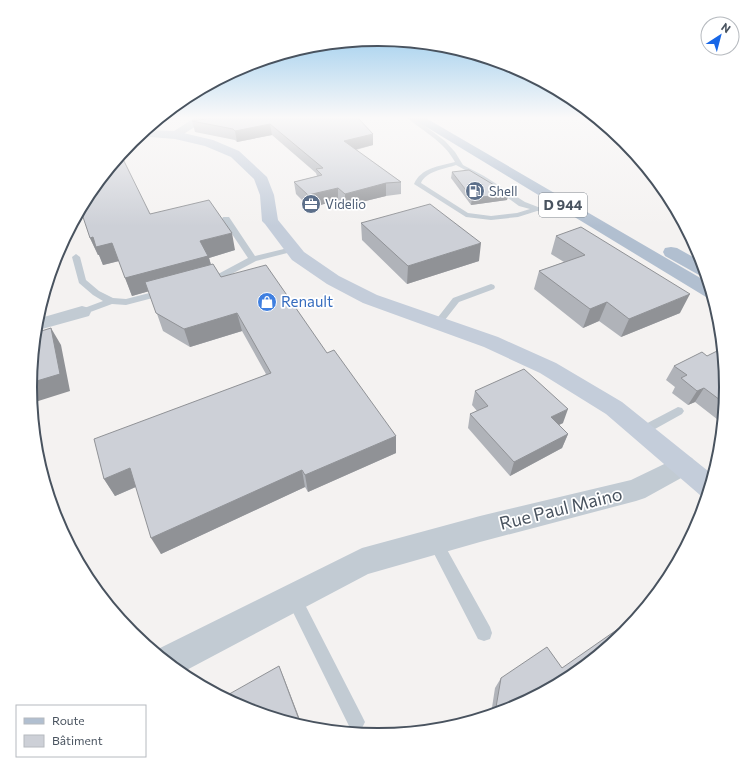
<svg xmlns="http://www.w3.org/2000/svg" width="756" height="773" viewBox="0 0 756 773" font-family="Commissioner,sans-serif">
<rect width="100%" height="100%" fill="#f4f2f1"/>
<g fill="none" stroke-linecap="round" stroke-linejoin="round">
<path fill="#c2cbd3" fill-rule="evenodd" d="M407,117H413L445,141L455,152L463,165L484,176L525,202L538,207L576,211L580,213L576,215L537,211L518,217L491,220L466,217L414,184C421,168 439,166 455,162C444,141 423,132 407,117ZM456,165L480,178L519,206L530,209L517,213L491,216L468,213L421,183C426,171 445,169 456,165Z
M152,124L156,128L155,133L152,135L149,133L150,128L149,127Z
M223,217H229L255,256L292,247L296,249L295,251L256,261L226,277L206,283L203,282L202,280L203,278L220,273L248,258L222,219Z
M76,254L80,257L86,280L99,291L113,298L126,299L165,289L170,292L168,294L126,305L112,304L85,314H79L77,312L79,310L103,301L93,295L79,283L72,257Z
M491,284L494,285L495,287L494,289L459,302L441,325H435L433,323L435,321L453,298Z
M678,407L682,408L684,411L682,414L646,434L642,436L638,434L636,431L638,428Z
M435,535L440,537L490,627L492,633L490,639L484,641L478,639L428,542L430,537Z
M294,590L299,593L362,716L365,722L362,728L356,731L350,728L286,598L289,593Z"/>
<path fill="#c2cbd3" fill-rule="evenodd" d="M196,117H210L179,137H171L169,135L171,133Z
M82,306L89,308L91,312L89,316L35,331L37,319Z
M683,455L692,458L696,465L692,472L645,498L636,501L480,542L368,574L181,673L156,652V650L362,548L480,516L631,480Z"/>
<path fill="#c4cdda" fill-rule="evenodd" d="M145,130L175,131L213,140L239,151L267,177L274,195L278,220L304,252L339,276L377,295L498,337L556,363L622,402L713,475L706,497L700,495L606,414L540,373L484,347L363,303L327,284L292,260L265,224L262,221L260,195L254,179L231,157L205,146L175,139L138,136Z"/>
<path fill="#b1bfd0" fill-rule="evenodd" d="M410,117H424L709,283L713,298L706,297Z
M671,247L677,248L702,262L706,276L699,275L665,256L663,252L665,248Z"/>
</g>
<path fill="#b0b3b9" d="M358,118L373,145L356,150L401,182V194L386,196L345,206L338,200L310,208L296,194L294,182L317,176L316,173L272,135L237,142L235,140L195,132L192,121Z
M452,172L507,200L471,205L451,178Z
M150,214L235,250L209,258L211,264L221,277L327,353L396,436V453L308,492L305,487L161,554L136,487L115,496L104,479L266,374L242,331L190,347L163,331L149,291L132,296L119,261L103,265L99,255H98L90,238Z
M361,223L479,261L407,284L362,240Z
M556,236L680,313L621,337L599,321L583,328L534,289L539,271L564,262L551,254Z
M707,356L726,387L722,423L695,402L688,405L672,393L675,387L666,380L674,366Z
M475,391L563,423L559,425L568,434L562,448L510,476L468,428L470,414L477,411L472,405Z
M562,668L511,708L491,714L495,688L501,678Z"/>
<path fill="#909296" d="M160,118H180L161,121Z
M270,124L272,135L237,142L235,131Z
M373,134V145L345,152L344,141Z
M386,183V196L345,206V194Z
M338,188V200L310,208L308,195Z
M509,194L507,200L471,205L472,198Z
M232,233L235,250L209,258L213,273L132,296L125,278L200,241Z
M93,237L112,243L119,261L103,265L99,255H98L90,238Z
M481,243L479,261L407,284L408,266Z
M690,294L680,313L621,337L629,319Z
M42,300L43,305L40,307Z
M607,302L599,321L583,328L590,309Z
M237,313L242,331L190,347L184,329Z
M51,328L61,345L70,391L32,403L39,461L37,454L30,386V383Z
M704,388L695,402L688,405L697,391Z
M568,409L563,423L546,431L551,417Z
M568,434L562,448L510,476L514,462Z
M396,436V453L308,492L305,475Z
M130,468L140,485L115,496L104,479Z
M302,470L305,487L161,554L151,538Z
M279,666L284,678L302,725H301Z"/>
<path fill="#cdd0d7" stroke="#909296" d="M213,118H358L373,134L344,141L401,182L386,183L345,194L338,188L308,195L294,182L322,175L316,169L323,168L270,124L235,131L233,129L192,121Z
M116,159L117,160L123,159L150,214L209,200L232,233L200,241L208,256L125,278L112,243L96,247L93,237L90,238L80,208L89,193Z
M469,170L509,194L472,198L452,172Z
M430,204L481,243L408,266L361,223Z
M581,227L690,294L629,319L607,302L590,309L539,271L585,255L556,236Z
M213,264L221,277L266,265L327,353L334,350L396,436L305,475L302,470L151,538L130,468L104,479L94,439L271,373L237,313L184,329L156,313L145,282Z
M51,328L60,374L30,383L35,333Z
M719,350L723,352L726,387L724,403L704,388L697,391L681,378L687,375L674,366L702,352L707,356Z
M524,369L568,409L551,417L568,434L514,462L470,414L488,406L475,391Z
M638,615L624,633L571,676L511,708L495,713L501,678L547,647L562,668Z
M279,666L301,725L245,708L224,697Z"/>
<linearGradient id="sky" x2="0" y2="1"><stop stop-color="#84c1ea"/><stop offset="0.52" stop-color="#faf9f9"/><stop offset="1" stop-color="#faf9f9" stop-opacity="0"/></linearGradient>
<rect width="756" height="226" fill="url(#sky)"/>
<defs>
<g id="fuel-disc" transform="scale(1)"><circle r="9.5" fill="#5c6f8a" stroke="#fff"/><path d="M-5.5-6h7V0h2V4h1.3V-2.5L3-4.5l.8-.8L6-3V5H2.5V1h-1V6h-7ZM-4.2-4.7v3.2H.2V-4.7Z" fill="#fff"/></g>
<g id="office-disc" transform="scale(1)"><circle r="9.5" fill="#5c6f8a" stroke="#fff"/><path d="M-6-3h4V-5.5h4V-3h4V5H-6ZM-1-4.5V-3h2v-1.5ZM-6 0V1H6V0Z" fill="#fff"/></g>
<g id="shop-disc" transform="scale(1)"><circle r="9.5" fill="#3f7fe0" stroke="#fff"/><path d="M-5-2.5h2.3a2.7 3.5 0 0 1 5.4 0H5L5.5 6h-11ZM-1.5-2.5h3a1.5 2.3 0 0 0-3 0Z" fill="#fff"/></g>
</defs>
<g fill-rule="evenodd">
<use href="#fuel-disc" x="475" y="191"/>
<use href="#office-disc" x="311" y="204"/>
<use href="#shop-disc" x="267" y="302"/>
</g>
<g text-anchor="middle" stroke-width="3.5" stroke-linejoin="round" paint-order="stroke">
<g font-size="13" fill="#4e5e75" stroke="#fff" text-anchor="start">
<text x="489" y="196">Shell</text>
<text x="325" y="209">Videlio</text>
</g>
<rect fill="#fff" stroke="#80878f" stroke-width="1" x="539" y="193" width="48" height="24" rx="3"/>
<g font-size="14" font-weight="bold" fill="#49535f">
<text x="563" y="210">D 944</text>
</g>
<g font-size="15" fill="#366cbe" stroke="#fff" text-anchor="start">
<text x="281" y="307">Renault</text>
</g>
<g font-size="18" fill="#49535f" stroke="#fff">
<text transform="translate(561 509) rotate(-14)" y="6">Rue Paul Maino</text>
</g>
</g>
<path d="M0 0H756V773H0ZM37 387a341 341 0 1 1 682 0a341 341 0 1 1-682 0Z" fill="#fff" fill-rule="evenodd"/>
<path fill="none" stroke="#49535f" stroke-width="2" d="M37 387a341 341 0 1 1 682 0a341 341 0 1 1-682 0Z"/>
<rect x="16" y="705" width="130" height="52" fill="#ffffff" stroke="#b6babf"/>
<rect x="24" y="718" width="20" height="6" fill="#b1bfd0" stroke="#b6babf"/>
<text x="52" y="725" font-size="12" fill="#49535f">Route</text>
<rect x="24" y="735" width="20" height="12" fill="#cdd0d7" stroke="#b6babf"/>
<text x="52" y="745" font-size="12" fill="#49535f">Bâtiment</text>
<g transform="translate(720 36) rotate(36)"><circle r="19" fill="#ffffff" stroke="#b6babf"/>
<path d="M0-3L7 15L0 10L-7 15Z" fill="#1867e7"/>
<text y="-6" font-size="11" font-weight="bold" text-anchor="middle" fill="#49535f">N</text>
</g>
</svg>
